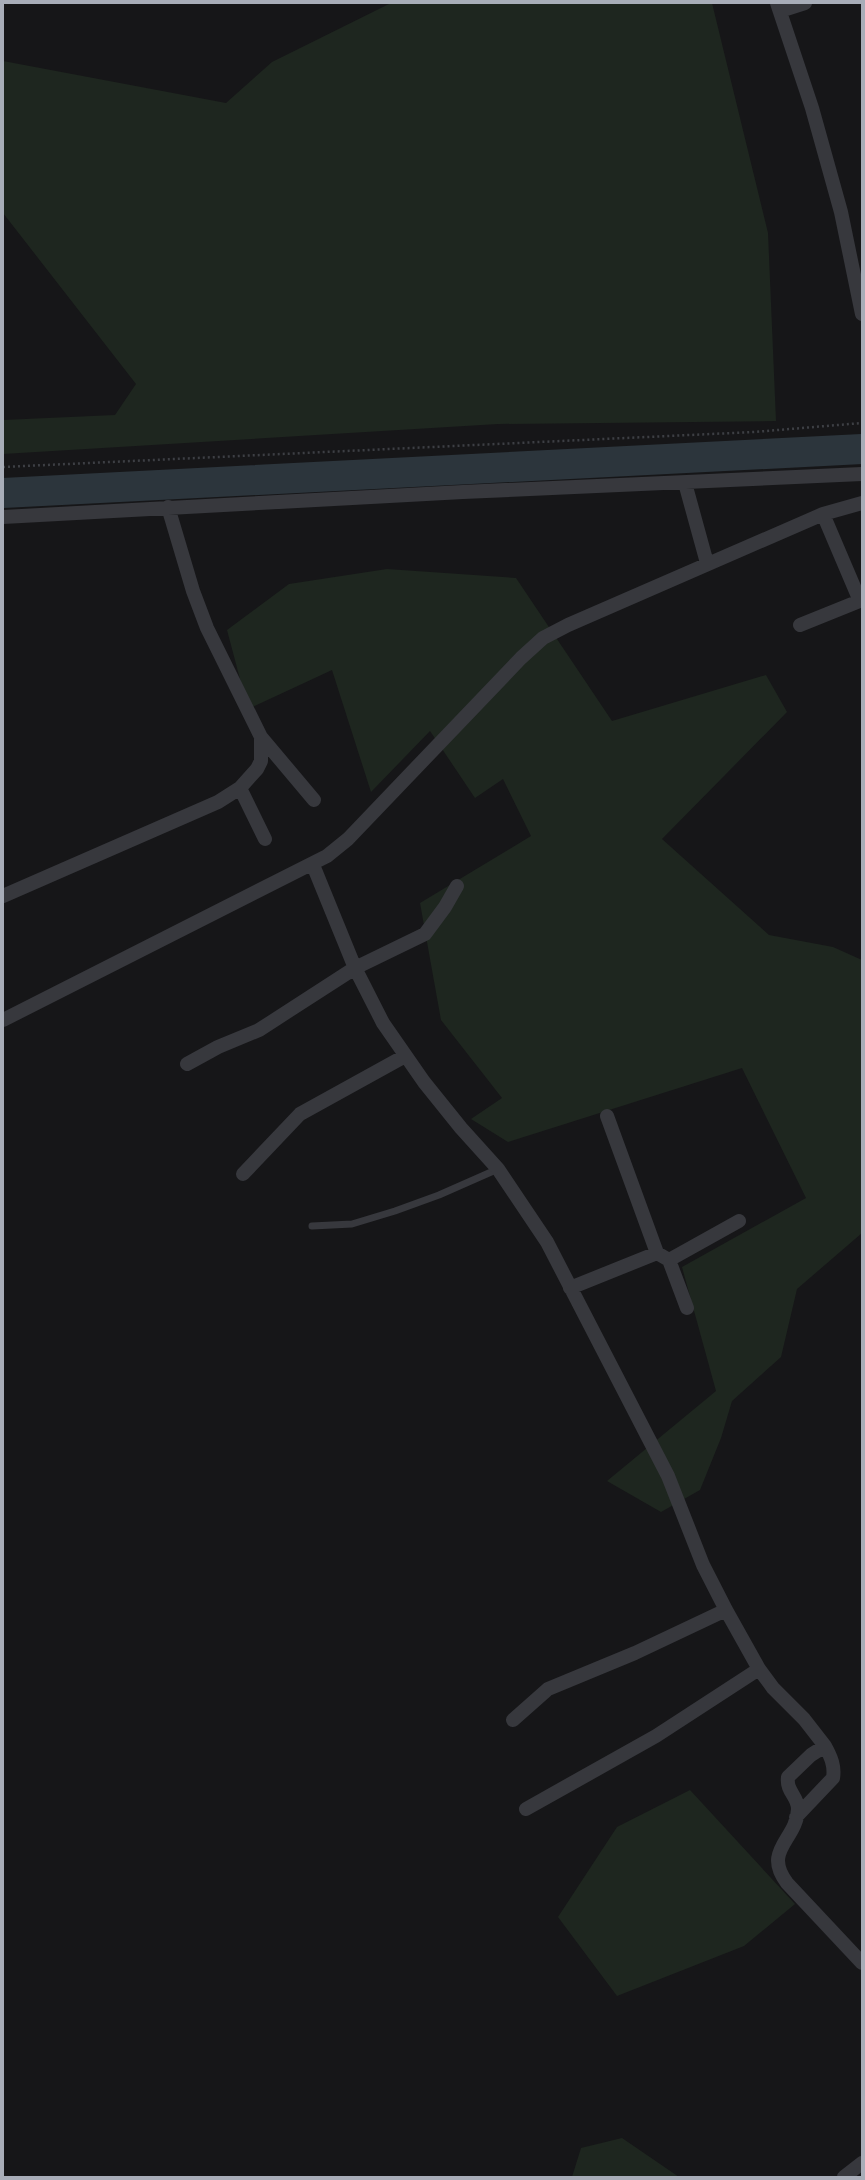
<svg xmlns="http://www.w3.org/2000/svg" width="865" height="2180" viewBox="0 0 865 2180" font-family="'Fira Sans',sans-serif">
<rect width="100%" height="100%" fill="#161618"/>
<path fill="#1e261f" d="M391,3H712L768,233L776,421L498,424L3,454V420L115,415L136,384L3,213V61L226,103L272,62Z
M387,569L516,578L612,721L766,675L787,712L662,839L769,935L833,947L862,960V1233L797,1289L781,1357L732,1401L721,1438L700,1490L661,1512L607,1481L716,1391L682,1267L806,1198L742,1068L508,1142L471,1119L502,1098L441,1020L420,903L531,836L503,779L475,798L430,731L371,792L332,670L248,709L227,630L289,584Z
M690,1790L795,1904L744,1946L617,1996L558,1917L617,1827Z
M622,2138L679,2177H572L581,2148Z"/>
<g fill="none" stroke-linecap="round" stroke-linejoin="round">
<path stroke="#2c353c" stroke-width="30" d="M3,493L862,449"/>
<path stroke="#3d3f44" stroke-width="2.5" stroke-dasharray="2 3" stroke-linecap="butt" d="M3,467L754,432L862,423"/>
<path stroke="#37383d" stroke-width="7" d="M312,1226L352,1224L395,1211L439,1195L498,1169"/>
<path stroke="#37383d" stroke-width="14" d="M777,3L812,108L841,212L862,314
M780,11L805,3
M685,483L707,563
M823,514L860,601
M3,517L463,492L862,474
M800,625L862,600
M261,737L314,800
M240,788L265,839
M313,865L355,968L383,1023L424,1082L461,1128L498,1169L547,1242L668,1476L703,1565L726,1610L759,1669L773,1688L804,1719L825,1746L811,1755L788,1777C786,1792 798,1796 798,1809C797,1840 762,1850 787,1883L862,1963
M3,896L218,802L240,788L257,769L261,761V737L207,628L193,591L168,507
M3,1020L327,856L348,839L521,658L543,638L568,625L823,514L862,503
M187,1064L218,1047L259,1030L355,968L425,934L445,907L457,886
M607,1116L657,1253
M243,1174L300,1114L405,1056
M669,1260L739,1221
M570,1288L657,1253L669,1260L687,1308
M513,1720L548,1689L635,1653L726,1610
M526,1809L656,1736L759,1669
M796,1817L833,1778C835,1766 831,1757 825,1746
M844,2177L862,2163"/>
</g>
<rect width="865" height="2180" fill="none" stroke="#a8adb8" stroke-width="8"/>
</svg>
